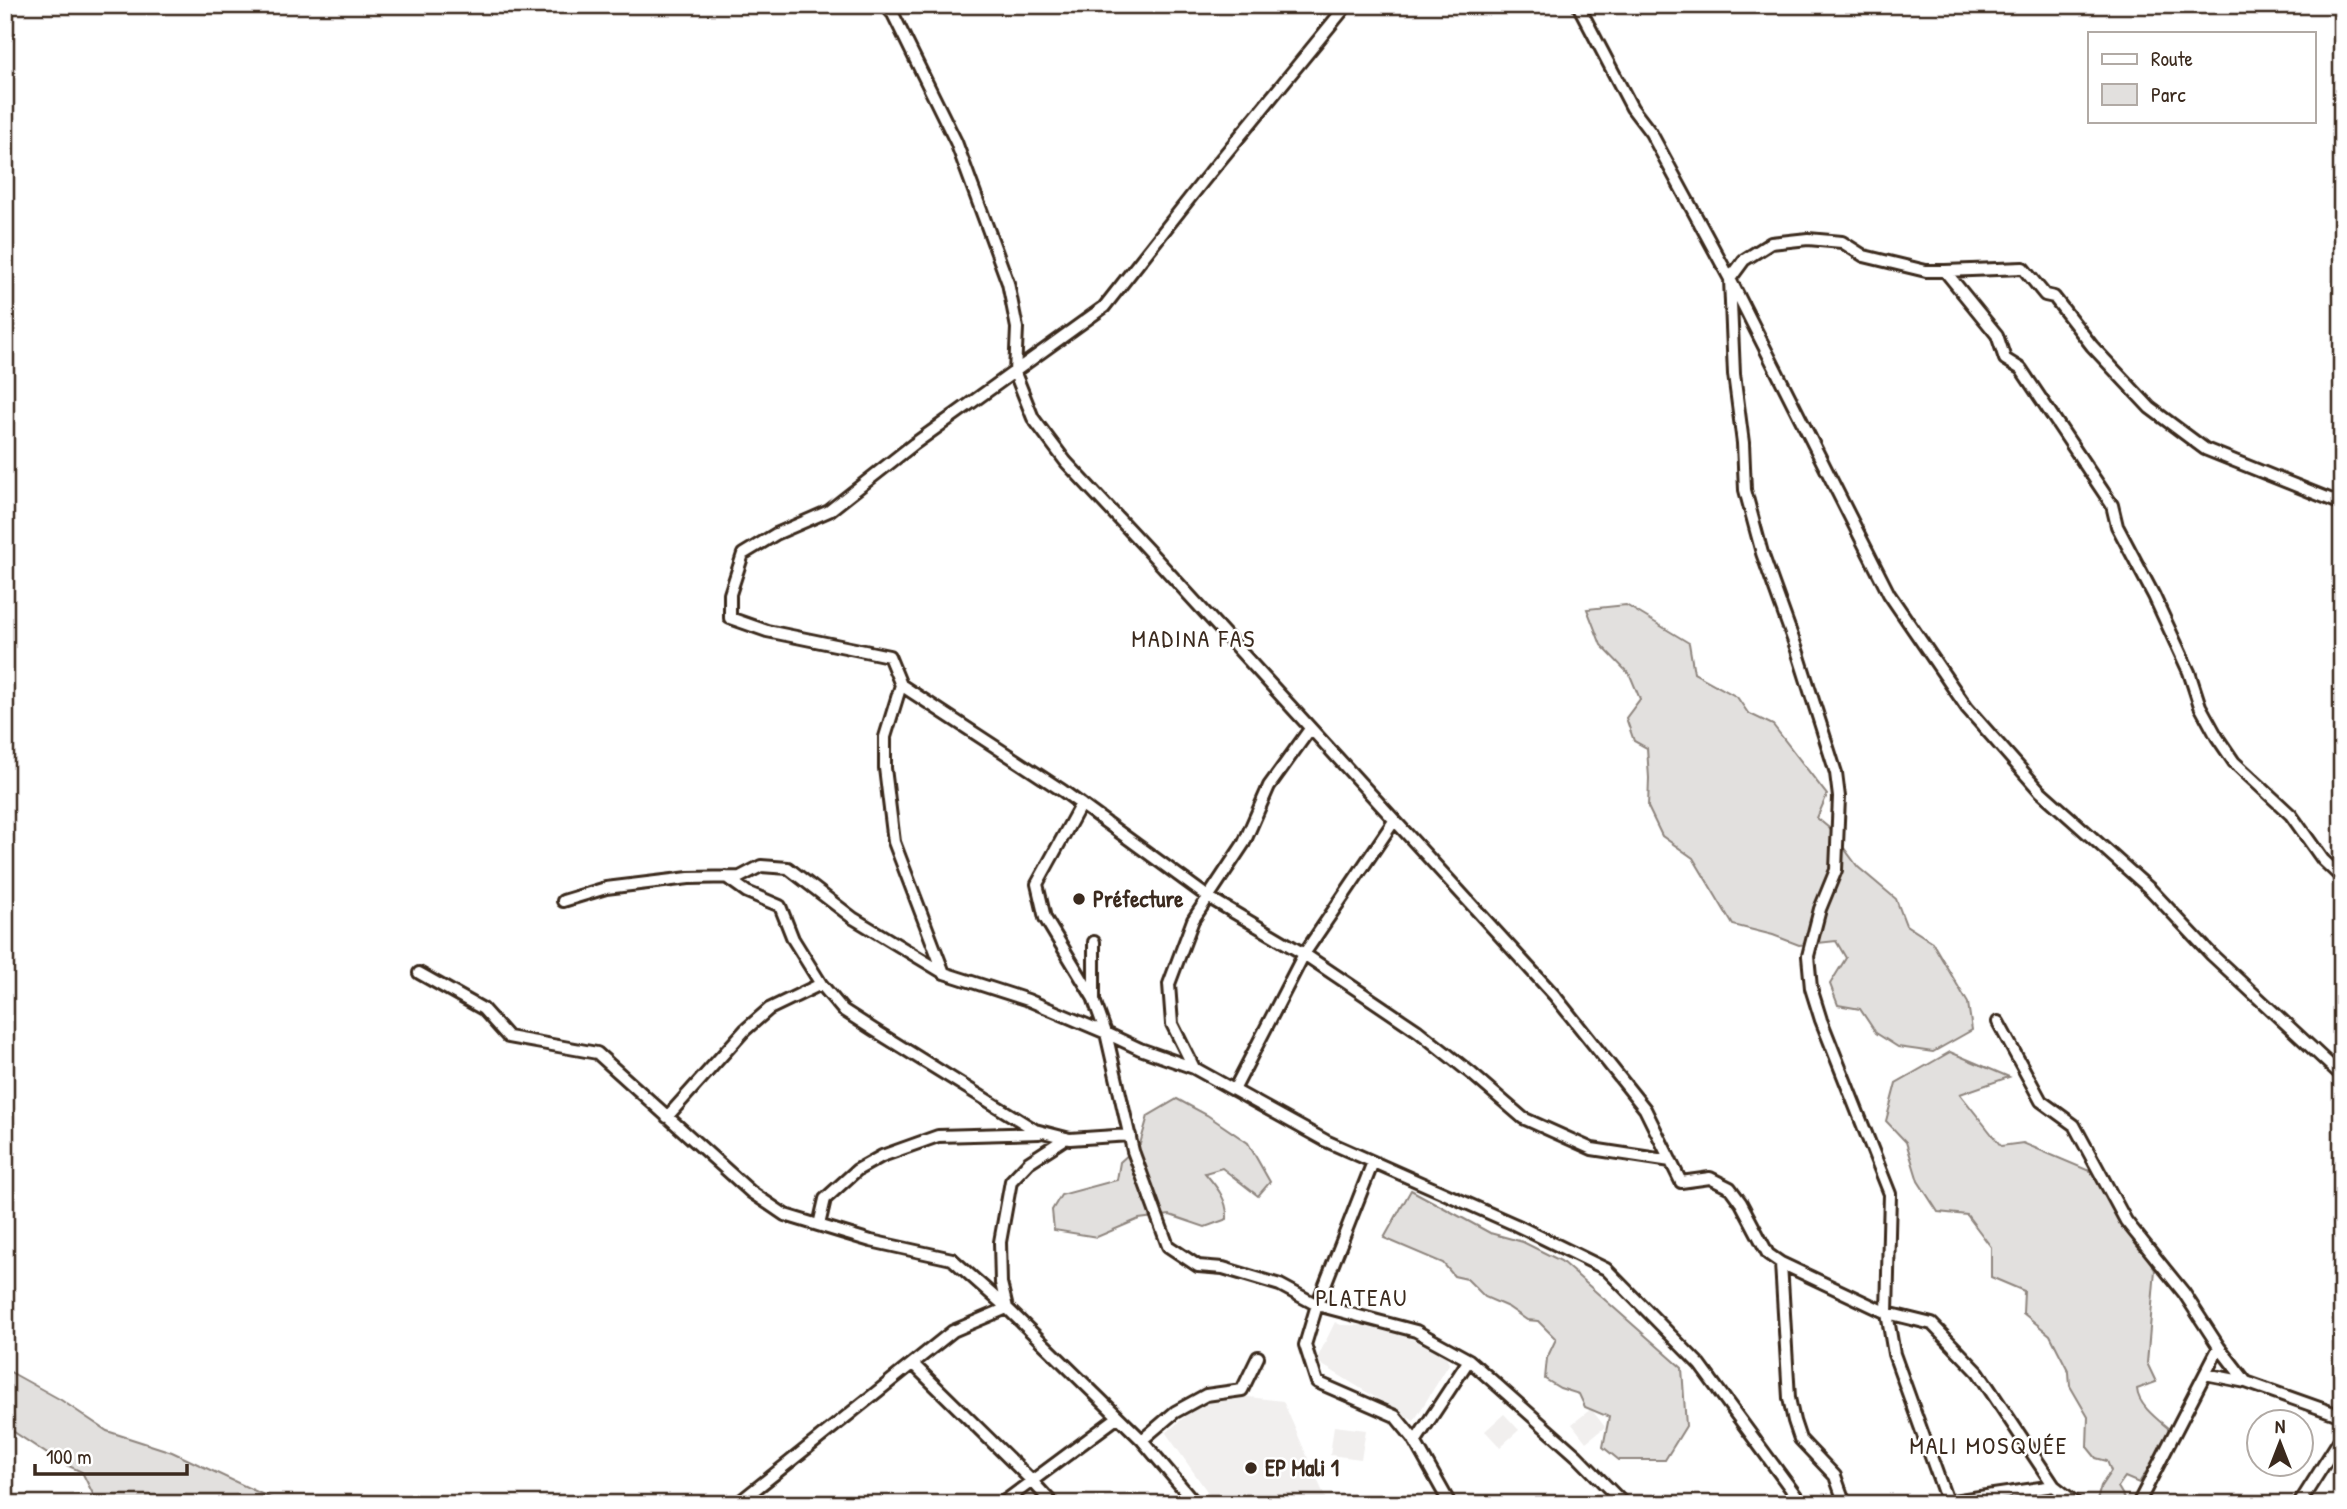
<svg xmlns="http://www.w3.org/2000/svg" width="2347" height="1509" viewBox="0 0 2347 1509" font-family="'Patrick Hand',sans-serif">
<rect width="100%" height="100%" fill="#fff"/>
<filter id="ink" filterUnits="userSpaceOnUse"><feTurbulence type="fractalNoise" baseFrequency=".0143" numOctaves="2"/><feDisplacementMap in="SourceGraphic" scale="14" xChannelSelector="R" yChannelSelector="G"/><feConvolveMatrix kernelMatrix="1 2 1 2 8 2 1 2 1" color-interpolation-filters="sRGB"/></filter>
<g filter="url(#ink)">
<path fill="#f1efee" d="M1335,1322L1341,1325L1380,1326L1445,1353L1449,1364L1414,1421L1316,1361Z
M1249,1397L1283,1401L1328,1504H1216L1166,1433L1205,1399Z
M1591,1409L1605,1427L1586,1442L1572,1424Z
M1504,1414L1519,1430L1500,1447L1485,1431Z
M1334,1426L1366,1430L1361,1459L1330,1455Z"/>
<path fill="#e2e0de" stroke="#8e857e" stroke-width="2" d="M1626,605L1689,643L1694,673L1737,697L1748,713L1773,725L1827,795L1817,818L1829,828L1858,867L1896,899L1906,925L1932,942L1968,1003L1972,1030L1933,1052L1898,1047L1876,1033L1860,1009L1838,1005L1830,984L1846,958L1836,941L1799,945L1773,935L1733,925L1693,858L1662,836L1648,807L1649,778L1647,748L1634,741L1626,718L1640,699L1630,675L1601,645L1587,609Z
M1950,1052L2009,1077L1960,1094L2001,1146L2023,1143L2099,1175L2155,1270L2147,1363L2156,1382L2137,1389C2138,1405 2157,1419 2169,1429L2167,1439L2139,1483L2125,1477L2118,1487L2128,1504H2096L2101,1486L2111,1471L2107,1461L2096,1458L2087,1447L2088,1417L2070,1386L2069,1372L2050,1335L2023,1313L2024,1291L1991,1277V1247L1967,1215L1938,1212L1918,1181L1906,1142L1886,1121L1896,1083Z
M1177,1099L1207,1115L1248,1143L1270,1182L1258,1196L1222,1168L1205,1173C1217,1187 1228,1200 1227,1219L1205,1227L1170,1215L1139,1219L1097,1237L1054,1230L1052,1210L1061,1195L1117,1180L1120,1162L1140,1144L1148,1116Z
M1411,1190L1490,1233L1523,1242L1561,1261L1682,1368L1686,1426L1665,1460H1619L1603,1447L1609,1417L1585,1407L1579,1394L1560,1388L1545,1379L1547,1358L1556,1339L1538,1321L1527,1320L1508,1307L1485,1297L1467,1279L1454,1276L1443,1263L1384,1238Z
M5,1369L61,1400L107,1431L172,1452L283,1504H129L96,1500L82,1472L58,1461L5,1426Z"/>
<g fill="none" stroke-linecap="round" stroke-linejoin="round">
<g stroke="#3b2a1e" stroke-width="16">
<path id="minor" d="M885,5L893,14L956,142L1008,283L1017,328L1015,373L1033,418L1066,462L1148,550L1554,995L1645,1109L1681,1182L1710,1178L1730,1188L1741,1203L1768,1254L1781,1263L1887,1313L1932,1324L1978,1372L2054,1486L2077,1504
M1347,5L1204,180L1104,307L914,444L829,511L776,534L743,554L730,594V618L767,631L889,656L901,685L885,737V768L894,842L944,973L1028,1000L1106,1033L1140,1049L1194,1068L1326,1141L1516,1225L1606,1269L1700,1365L1802,1504
M1578,5L1632,108L1651,133L1730,279L1734,374L1743,443L1745,490L1762,553L1797,650L1836,773L1839,797L1836,870L1820,909L1808,956L1811,988L1821,1020L1890,1194L1887,1313L1894,1354L1948,1504
M1945,271L2023,268L2045,295L2054,297L2092,346L2150,408L2205,449L2342,504
M901,685L1063,791L1208,897L1304,954L1418,1031L1472,1074L1523,1118L1592,1149L1671,1161
M1081,804L1037,884L1045,918L1094,999
M726,877L747,892L780,906L793,939L821,984L843,1010L874,1030L1035,1130L1070,1139L1130,1135
M2342,878L2323,860L2291,815L2234,762L2217,737L2200,706L2189,672L2154,596L2117,526L2112,505L2021,369L2005,359L1997,335L1945,271H1926L1864,256L1842,242L1808,239L1771,243L1744,260L1730,279L1889,594L1967,708L2040,791L2151,890L2212,955L2342,1076
M563,901L606,888L689,878L740,877L761,866L788,868L853,918L944,973
M1094,942V1000L1106,1033L1133,1151L1168,1246L1198,1266L1223,1268L1280,1285L1317,1305L1416,1331L1469,1360L1577,1456L1624,1504
M419,973L483,1009L508,1037L597,1053L751,1192L785,1215L871,1241L952,1259L1007,1308L1142,1440L1196,1504
M1998,1022L2041,1101L2074,1125L2126,1221L2184,1293L2219,1347L2138,1504
M1194,1068L1172,1024L1169,984L1193,920L1244,843L1269,786L1310,729
M1234,1090L1304,954L1394,821
M667,1117L745,1030L769,1009L821,984
M1373,1162L1317,1305L1305,1345L1317,1382L1395,1416L1413,1438L1450,1504
M819,1225L825,1199L857,1170L882,1156L938,1136L1039,1133
M1781,1263L1789,1398L1794,1421L1800,1439L1835,1476L1845,1504
M2219,1347L2246,1382L2342,1416
M913,1364L1032,1481L1053,1504
M2205,1374L2246,1382
M1142,1440L1175,1412L1206,1395L1242,1390L1258,1357
M1415,1442L1469,1360
M737,1504L953,1331L1007,1308L1001,1283L1000,1242L1011,1181L1029,1162L1066,1138
M1001,1504L1118,1417
M1932,1504L2054,1486
M2299,1504L2342,1436"/>
</g>
<use href="#minor" stroke="#fff" stroke-width="10"/>
</g>
</g>
<g fill="#3b2a1e" stroke="#fff" stroke-width="2.5">
<circle cx="1079" cy="899" r="7"/>
<circle cx="1251" cy="1468" r="7"/>
</g>
<g text-anchor="middle" stroke-width="5" stroke-linejoin="round" paint-order="stroke">
<g font-size="23" font-weight="bold" fill="#3b2a1e" stroke="#fff" text-anchor="start">
<text x="1093" y="907">Préfecture</text>
<text x="1265" y="1476">EP Mali 1</text>
</g>
<g font-size="24" letter-spacing="2" fill="#3b2a1e" stroke="#fff">
<text x="1194" y="647">MADINA FAS</text>
<text x="1362" y="1306">PLATEAU</text>
<text x="1989" y="1454">MALI MOSQUÉE</text>
</g>
</g>
<rect width="2347" height="1509" fill="none" stroke="#fff" stroke-width="28"/>
<rect x="14" y="14" width="2319" height="1481" fill="none" stroke="#3b2a1e" stroke-width="2.5" filter="url(#ink)"/>
<rect x="2088" y="32" width="228" height="91" fill="#ffffff" stroke="#b1aaa5" stroke-width="2"/>
<rect x="2102" y="54" width="35" height="10" fill="#ffffff" stroke="#b1aaa5" stroke-width="2"/>
<text x="2151" y="66" font-size="21" fill="#3b2a1e">Route</text>
<rect x="2102" y="84" width="35" height="21" fill="#e2e0de" stroke="#b1aaa5" stroke-width="2"/>
<text x="2151" y="102" font-size="21" fill="#3b2a1e">Parc</text>
<g transform="translate(2280 1443)"><circle r="33" fill="#ffffff" stroke="#b1aaa5" stroke-width="2"/>
<path d="M0-5L12 26L0 18L-12 26Z" fill="#3b2a1e"/>
<text y="-10" font-size="19" font-weight="bold" text-anchor="middle" fill="#3b2a1e">N</text>
</g>
<path d="M35 1464v10h152v-10" fill="none" stroke="#3b2a1e" stroke-width="3.5"/>
<text x="46" y="1464" font-size="21" fill="#3b2a1e" stroke="#ffffff" stroke-width="5" paint-order="stroke">100 m</text>
</svg>
